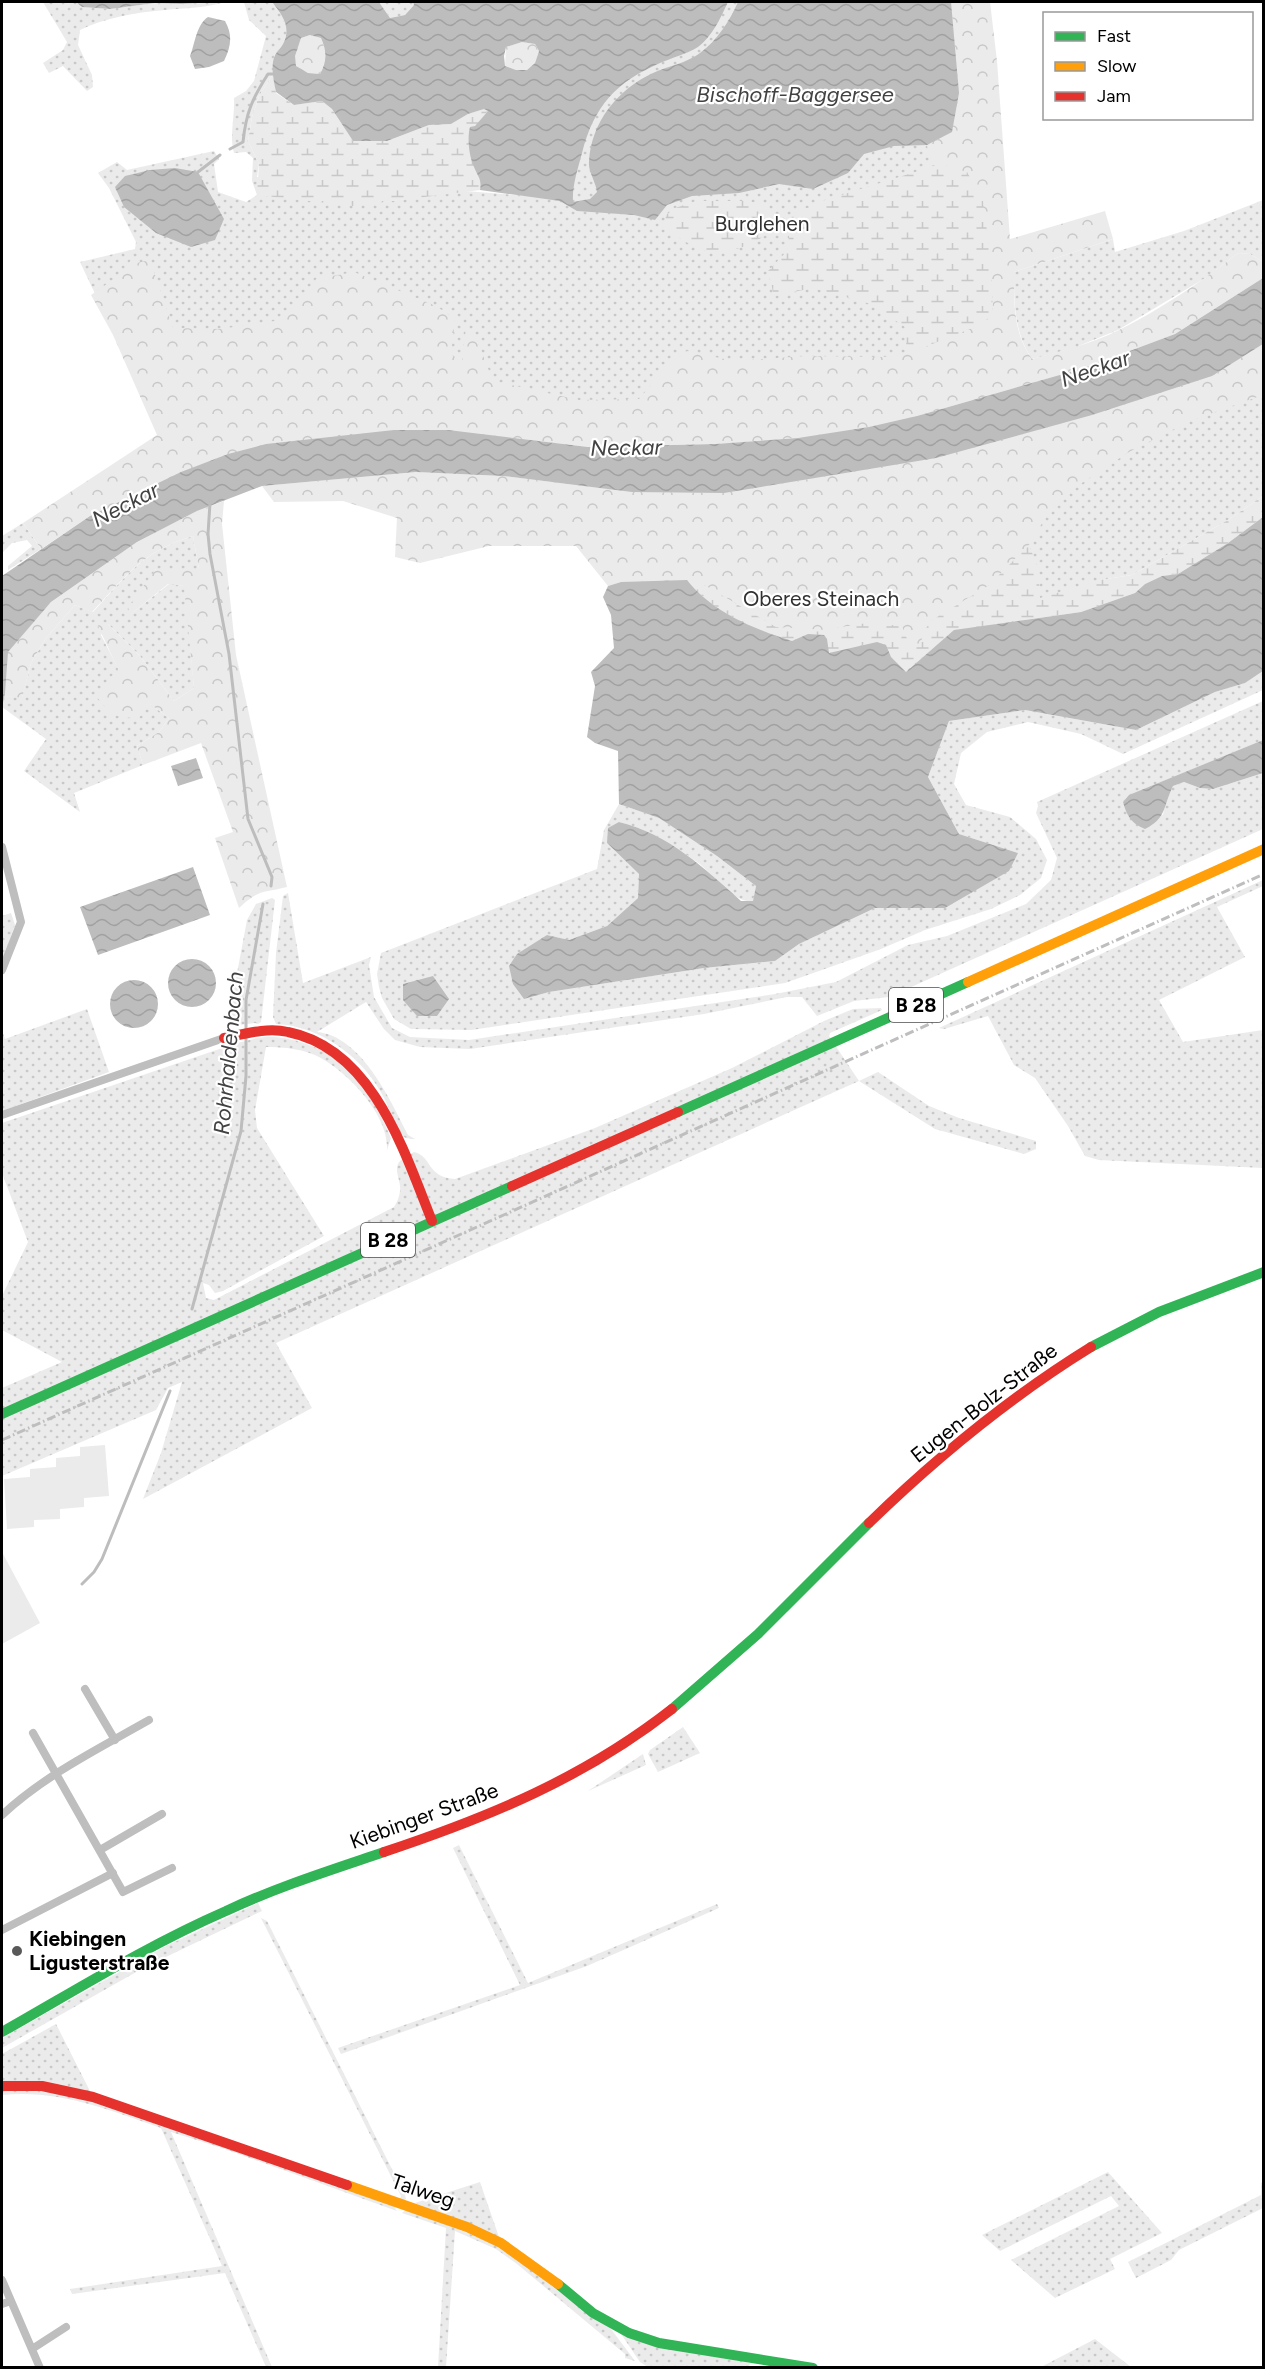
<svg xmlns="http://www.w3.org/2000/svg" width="1265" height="2369" viewBox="0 0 1265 2369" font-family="Figtree,sans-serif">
<defs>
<pattern id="green-dots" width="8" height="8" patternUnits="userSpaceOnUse" patternTransform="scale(1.5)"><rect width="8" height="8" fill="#ebebeb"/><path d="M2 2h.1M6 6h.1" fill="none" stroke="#c8c8c8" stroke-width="1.8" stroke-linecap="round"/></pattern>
<pattern id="forest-crowns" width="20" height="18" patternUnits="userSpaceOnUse" patternTransform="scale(1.5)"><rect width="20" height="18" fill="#ebebeb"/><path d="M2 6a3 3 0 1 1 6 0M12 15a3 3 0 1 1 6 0" fill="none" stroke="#c8c8c8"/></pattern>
<pattern id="wetland-marsh" width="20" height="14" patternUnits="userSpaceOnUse" patternTransform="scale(1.5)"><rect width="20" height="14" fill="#ebebeb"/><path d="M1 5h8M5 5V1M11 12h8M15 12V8" fill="none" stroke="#c8c8c8"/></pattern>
<pattern id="water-waves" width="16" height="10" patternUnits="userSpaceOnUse" patternTransform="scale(1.5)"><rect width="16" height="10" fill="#bdbdbd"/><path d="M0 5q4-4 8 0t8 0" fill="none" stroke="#a1a1a1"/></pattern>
</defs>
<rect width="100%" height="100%" fill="#fff"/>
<path fill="url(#green-dots)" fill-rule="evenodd" d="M43,2H76L82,7L110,9L155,3L181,4L225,2C205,8 186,8 165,10C138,12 104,18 80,30L78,45L92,75L93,87L87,91L63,66L49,73L43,63L63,50L67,42Z
M244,2H272L282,16L288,30L283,44L274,56L273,74L259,96L252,117L248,141L259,164L257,177L383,202L465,191L529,196L647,2H984L1005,311L1038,386L178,470L80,262L135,249L136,242L109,188L98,173L117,162L127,170L214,151L219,159L214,164L218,192L246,202L257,195L252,181L253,158L246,152L234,153C229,136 235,117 234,98L246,91L254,81L266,36L249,20ZM115,187L210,197L223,219Z
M379,2H413L414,5L405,15L390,18Z
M1263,200V262L1250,254L1238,253L1207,277L1118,330L1071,349L1032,359C1014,333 1014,302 1014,272L1113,239L1115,252L1184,231Z
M1263,353V496L1228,520L1132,575L1100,580L801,737L543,484Z
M23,523L41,549L8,570V566L32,546L27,540L12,543L2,553V536Z
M193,536L199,569H156L131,614L169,584L185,586L194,688L174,701L140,656L108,624L101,635L119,670L96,695L150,704L169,718L159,732L137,746L143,765L74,793L80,812L24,771L46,739L2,707L4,696L22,697L31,663L46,638L75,605L93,612C127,575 143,551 193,536Z
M1263,671V690L1123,754L1081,734L1028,722L987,732L961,753L954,784L966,805L1010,817L1036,839L1047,860L1041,878L1020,895L991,909L925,930L881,949L785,983L471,1030L411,1029L394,1019L382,998L379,987L377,974L381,953L597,869L604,830L619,804L659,818L717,856L756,886L753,902C730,901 715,875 697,862C672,844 649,829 619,822L607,843L639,874L638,898L607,926L569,940L547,935L524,999L549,992L704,968L775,961L799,944L875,908H945L1018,853L959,834L928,777L949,721L1025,710L1136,730L1215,692L1245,683Z
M1263,701V740L1130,795L1123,802L1163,815L1166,800L1173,786L1184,782L1200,788L1213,789L1263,773V829L889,997L854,1001L817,1016L802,997H787L704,1014L470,1049L420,1047L395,1040L384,1029L366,1002L317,1032C361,1036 390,1099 408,1135L415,1139C410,1139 406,1139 403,1136C394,1126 390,1109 384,1098C364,1058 321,1026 276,1024L273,1017L276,953L283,896L288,893L303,983L371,957L369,965L374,997L392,1028L410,1037L469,1040L775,994L836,982L908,945L947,936L1026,904L1051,880L1057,858L1036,813L1038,806L1037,802Z
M1263,880V886L1217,907L1245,957L1159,1000L1183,1042L1263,1030V1168L1099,1160L1085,1156L1068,1126L1035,1078L1014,1065L988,1016L944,1029L939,1028Z
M272,898L275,900L261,1022L258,1024L255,1023L231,1026L228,1021L247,920L256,904Z
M11,913L15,925L2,962V916Z
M881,1008L882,1010L830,1033L829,1036L859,1081L878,1072L929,1106L959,1118L1036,1141V1149L1024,1154L935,1129L859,1081L276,1343L312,1408L143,1499L161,1453L182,1382L168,1388L156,1410L2,1476V1388L62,1362L2,1330V1296L28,1242L2,1173V1123L237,1043C246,1041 255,1038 265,1037C291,1035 332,1051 350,1070C368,1089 381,1115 391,1138L387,1150C389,1115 349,1074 321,1058C305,1049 284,1047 266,1047L255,1110L257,1128L324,1236L223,1291L215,1293L209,1285L203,1283L206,1298L214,1300L394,1207C408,1185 393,1176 398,1164C400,1159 409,1155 414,1152C433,1157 426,1177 455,1179L595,1128L732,1068L824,1021L853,1009Z
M87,1009L109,1072L2,1111V1030L5,1039Z
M683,1727L700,1753L658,1772L648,1754L650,1750Z
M643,1754L646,1765L588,1791Z
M459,1845L528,1983L717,1904L719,1908L587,1966L341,2054L338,2048L520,1985L453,1848Z
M258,1903L262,1911L145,1967L2,2048V2038L164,1947Z
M261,1918L267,1921L405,2195L406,2199L403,2201L400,2199L401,2196Z
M56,2024L91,2093L2,2083V2054Z
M2,2089L39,2090L89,2099L392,2204L397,2211L222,2148L171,2132L272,2367H266L225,2273L72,2294L70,2289L222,2266L161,2128C109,2110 58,2089 2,2095Z
M1108,2172L1162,2233L1110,2259L1115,2269L1055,2298L1011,2260L1119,2206L1111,2196L1000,2251L982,2235Z
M480,2182L500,2240L415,2203Z
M1263,2182V2208L1179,2250L1171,2260L1136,2278L1128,2262L1261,2195V2183Z
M407,2209L500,2246L608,2325L635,2361L625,2358V2354L517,2264L496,2249L455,2231L446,2367H438L446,2228L402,2213Z
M619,2331L750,2363L749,2367H648L640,2362Z
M1095,2339L1131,2367H1041Z"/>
<path fill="url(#forest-crowns)" d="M951,2H990L997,61L1010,239L1105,211L1113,239L1014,272C1014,302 1013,333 1032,359C1061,351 1091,344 1119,330C1161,309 1201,282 1238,253L1250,254L1263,262V278L1175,334L1084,368L917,416L869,427L798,438L715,444L588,447L448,430H394L339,435L150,488L90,516L41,549L23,523L157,435L113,335L91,295L121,274L133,257L137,263L150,260L173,328L220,329L281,320L301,302L316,279L354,272L436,306L455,319L451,355L462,362L466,327L475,335L493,381L579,400L639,399L670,363L687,351L734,361L806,356L883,357L907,354L993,314L991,263L983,200L941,164L930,166L927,145L952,132L959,93Z
M310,35L321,38C327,52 327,60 320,74L308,73L296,66L294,56L301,38Z
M522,42L535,44L539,51L535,63L527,70H516L505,66L506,47Z
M1263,344V395L1190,421L1129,452L1056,500L1029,545L988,586L929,622L920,644H909L867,623L824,630L776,627L704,585L621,582L608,586L576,546H489L420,563L395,557L397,518L343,501L274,502L262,486L416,472L503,476L632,492L724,493L936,458L1092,415L1212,376Z
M224,501L222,524L236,655L287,887C263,893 259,889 239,908L215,838L233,832L201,743L143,765L137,746L159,732L169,718L150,704L138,719L112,715L95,695L118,669L98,626L101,622L107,623L140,656L174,701L194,688L184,586L168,584L130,615L128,607L156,569H199L193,536C143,551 127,575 92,612L75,605L46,638L31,663L22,698L4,696L7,652L51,602L137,542L197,511Z"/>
<path fill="url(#wetland-marsh)" d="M273,74L276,93L294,105L322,101L332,109L353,141H387L429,125L451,124L468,114L484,109L488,111C465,136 465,152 482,181L480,190L353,206L257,195L259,164L248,141L252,117L259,96Z
M941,164L967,172L983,200L991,263L993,315L975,327L907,354L905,327L871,304L813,288L774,296L768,271L787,251L792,215L822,201Z
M696,201H747L763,204L772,216L769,233C730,259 698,260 665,224L666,215L675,208Z
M1263,496V517L1228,543L1178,574L1162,576L1145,584L1135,593L1081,612L954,630L905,672L891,657L886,645L877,642L828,653L827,639L808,634L792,641C754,629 712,612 687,580L704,585L776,627L824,630L867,623L902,626L909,644H920L929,622L988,586L1029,545L1038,568L1040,598L1100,580L1132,575L1228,520Z"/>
<path fill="#ebebeb" d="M105,1445L109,1496L84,1498V1507L60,1509V1519L34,1520V1527L7,1529L4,1479L30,1477V1469L56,1467V1458L80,1456V1447Z
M2,1552L40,1623L2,1644Z"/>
<path fill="url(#water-waves)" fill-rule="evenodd" d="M76,2H217L181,4L155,3L110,9L82,7Z
M272,2H379L390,18L405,15L414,5L413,2H728C721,17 712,37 698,47C687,54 671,58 660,63C616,82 594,106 582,153C578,169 572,185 573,202L590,199L597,192C596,182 588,172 589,162C591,122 618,89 653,73C668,66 687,63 700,53C717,41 730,20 738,2H951L959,93L952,132L927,145L894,146L864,154L848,173L813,189L779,184L739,193L692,196L667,205L655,220L634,215L577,211L560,201L480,190C482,179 478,177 474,167C469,156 467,138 470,127L475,126L488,111L484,109L468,114L451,124L429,125L387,141H353L332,109L322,101L294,105L276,92C274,82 270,66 275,55C277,51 281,48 283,44C292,27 282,15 272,2ZM310,35L321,38C327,52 327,61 320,74L308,73L296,66L295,56L301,38ZM522,42L535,44L539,51L535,63L527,70H516L505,66L504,56L506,47Z
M208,17L225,21C233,35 231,47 224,61L209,67L195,69L190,56C195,44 196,25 208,17Z
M175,168L198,172L224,219L215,240L191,247L156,233L124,207L115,187L125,176L150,170Z
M1263,278V344L1212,376L1092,415L936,458L724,493L632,492L503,476L416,472L262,486L197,511L137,542L51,602L8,652L5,693L2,708V576L90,516L181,472L228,454L266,444L394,430H448L588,447L715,444L798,438L869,427L917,416L1084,368L1175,334Z
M1263,517V671L1245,683L1215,692L1136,730L1025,710L949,721L928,777L959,834L1018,853L1009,871L945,908H875L799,944L775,961L704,968L549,992L524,999L513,984L509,966L517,954L547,935L569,940L607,926L638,898L639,874L607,843L608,828L619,822C669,834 704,868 741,901H753L756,886L717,856L659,818L619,804L618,751L595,743L587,737L595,686L591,672L614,648L611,615L603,597L608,586L621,582L687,580C712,612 754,629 792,641L808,634L824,635L827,639L829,653L877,642L886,645L891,657L906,672L954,630L1081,612L1135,593L1145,584L1162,576L1178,574L1228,543Z
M1263,740V773L1213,789L1200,788L1184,782L1173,786C1163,806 1167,818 1145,829C1131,823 1127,816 1123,802L1129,795Z
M196,758L203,778L178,786L171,766Z
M193,867L210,915L98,955L80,907Z
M168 983a24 24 0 1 1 48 0a24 24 0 1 1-48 0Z
M433,976L449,999L437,1016H417L403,1000V984Z
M110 1004a24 24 0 1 1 48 0a24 24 0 1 1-48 0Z"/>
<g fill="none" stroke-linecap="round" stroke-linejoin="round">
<path stroke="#bdbdbd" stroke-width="3" d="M230,149L243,142C246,113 252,99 268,74H273
M198,172L220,155
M210,503L208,534L210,554L229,654L248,819L272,877L271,886
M246,1029V1000L263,904
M192,1309L241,1131L246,1076V1036
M82,1584L94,1572L102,1559L170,1391"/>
<path stroke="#bebebe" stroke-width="8" d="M2,847L21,922L2,970
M2,1115L224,1038
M85,1689L115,1740
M33,1733L123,1892L172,1868
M2,1815C45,1775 98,1749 149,1720
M100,1850L162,1814
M2,1930L113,1873
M2,2280L40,2368
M2,2304L11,2301
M32,2349L66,2327"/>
<path stroke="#30b455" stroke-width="10" d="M678,1112L968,982
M1091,1347L1159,1312L1264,1272
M2,1414L512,1186
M672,1709L758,1634L869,1523
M2,2032C76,1990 148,1945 226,1911C277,1887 331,1870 384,1852
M558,2284L593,2313L629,2333L659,2343L813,2368"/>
<path stroke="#ff9f0a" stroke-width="10" d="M968,982L1264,849
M347,2185L467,2227L501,2243L558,2284"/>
<path stroke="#e5322d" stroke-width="10" d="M224,1038C244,1034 267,1027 288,1032C373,1049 404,1151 432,1221
M512,1186L678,1112
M869,1523C937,1457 1010,1397 1091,1347
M384,1852C489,1817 584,1778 672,1709
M2,2086H42L93,2097L347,2185"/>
<path stroke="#bebebe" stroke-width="3" stroke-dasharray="9 3 1.5 3" stroke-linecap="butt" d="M2,1440L1264,874"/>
</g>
<circle fill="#595959" stroke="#fff" stroke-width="2" cx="17" cy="1951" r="6"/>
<g text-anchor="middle" stroke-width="4.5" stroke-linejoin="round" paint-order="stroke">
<g fill="#fff" stroke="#4c4c4c" stroke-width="1.5">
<rect x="889" y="988" width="54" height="34" rx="4.5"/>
<rect x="361" y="1223" width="54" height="34" rx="4.5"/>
</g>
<g font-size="20" font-weight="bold" fill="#000">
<text x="916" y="1012">B 28</text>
<text x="388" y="1247">B 28</text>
</g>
<g font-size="21" fill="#313131" stroke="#fff">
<text x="762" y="231">Burglehen</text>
<text x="821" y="606">Oberes Steinach</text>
</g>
<g font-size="21" fill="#000" stroke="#fff">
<text transform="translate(984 1403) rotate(-38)" y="7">Eugen-Bolz-Straße</text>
<text transform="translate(424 1816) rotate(-20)" y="7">Kiebinger Straße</text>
<text transform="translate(423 2191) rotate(19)" y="7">Talweg</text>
</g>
<g font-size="21" font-weight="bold" fill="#000" stroke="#fff" text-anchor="start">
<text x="29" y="1946">Kiebingen<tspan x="29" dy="24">Ligusterstraße</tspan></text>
</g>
<g font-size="22" font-style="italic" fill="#424242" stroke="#fff">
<text x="795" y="102">Bischoff-Baggersee</text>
<text transform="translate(1095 368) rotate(-19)" y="8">Neckar</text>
<text transform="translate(626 447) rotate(-1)" y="8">Neckar</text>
<text transform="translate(125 504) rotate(-27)" y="8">Neckar</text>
<text transform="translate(228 1053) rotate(-85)" y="8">Rohrhaldenbach</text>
</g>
</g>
<rect width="1265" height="2369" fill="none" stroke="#000000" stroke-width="6"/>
<rect x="1043" y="12" width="210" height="108" fill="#ffffff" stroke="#999999" stroke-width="1.5"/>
<rect x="1055" y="32" width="30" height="9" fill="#30b455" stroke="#999999" stroke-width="1.5"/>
<text x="1097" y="42" font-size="18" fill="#000000">Fast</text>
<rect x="1055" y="62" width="30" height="9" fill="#ff9f0a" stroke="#999999" stroke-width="1.5"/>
<text x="1097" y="72" font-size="18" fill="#000000">Slow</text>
<rect x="1055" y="92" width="30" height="9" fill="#e5322d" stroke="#999999" stroke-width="1.5"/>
<text x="1097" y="102" font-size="18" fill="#000000">Jam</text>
</svg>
